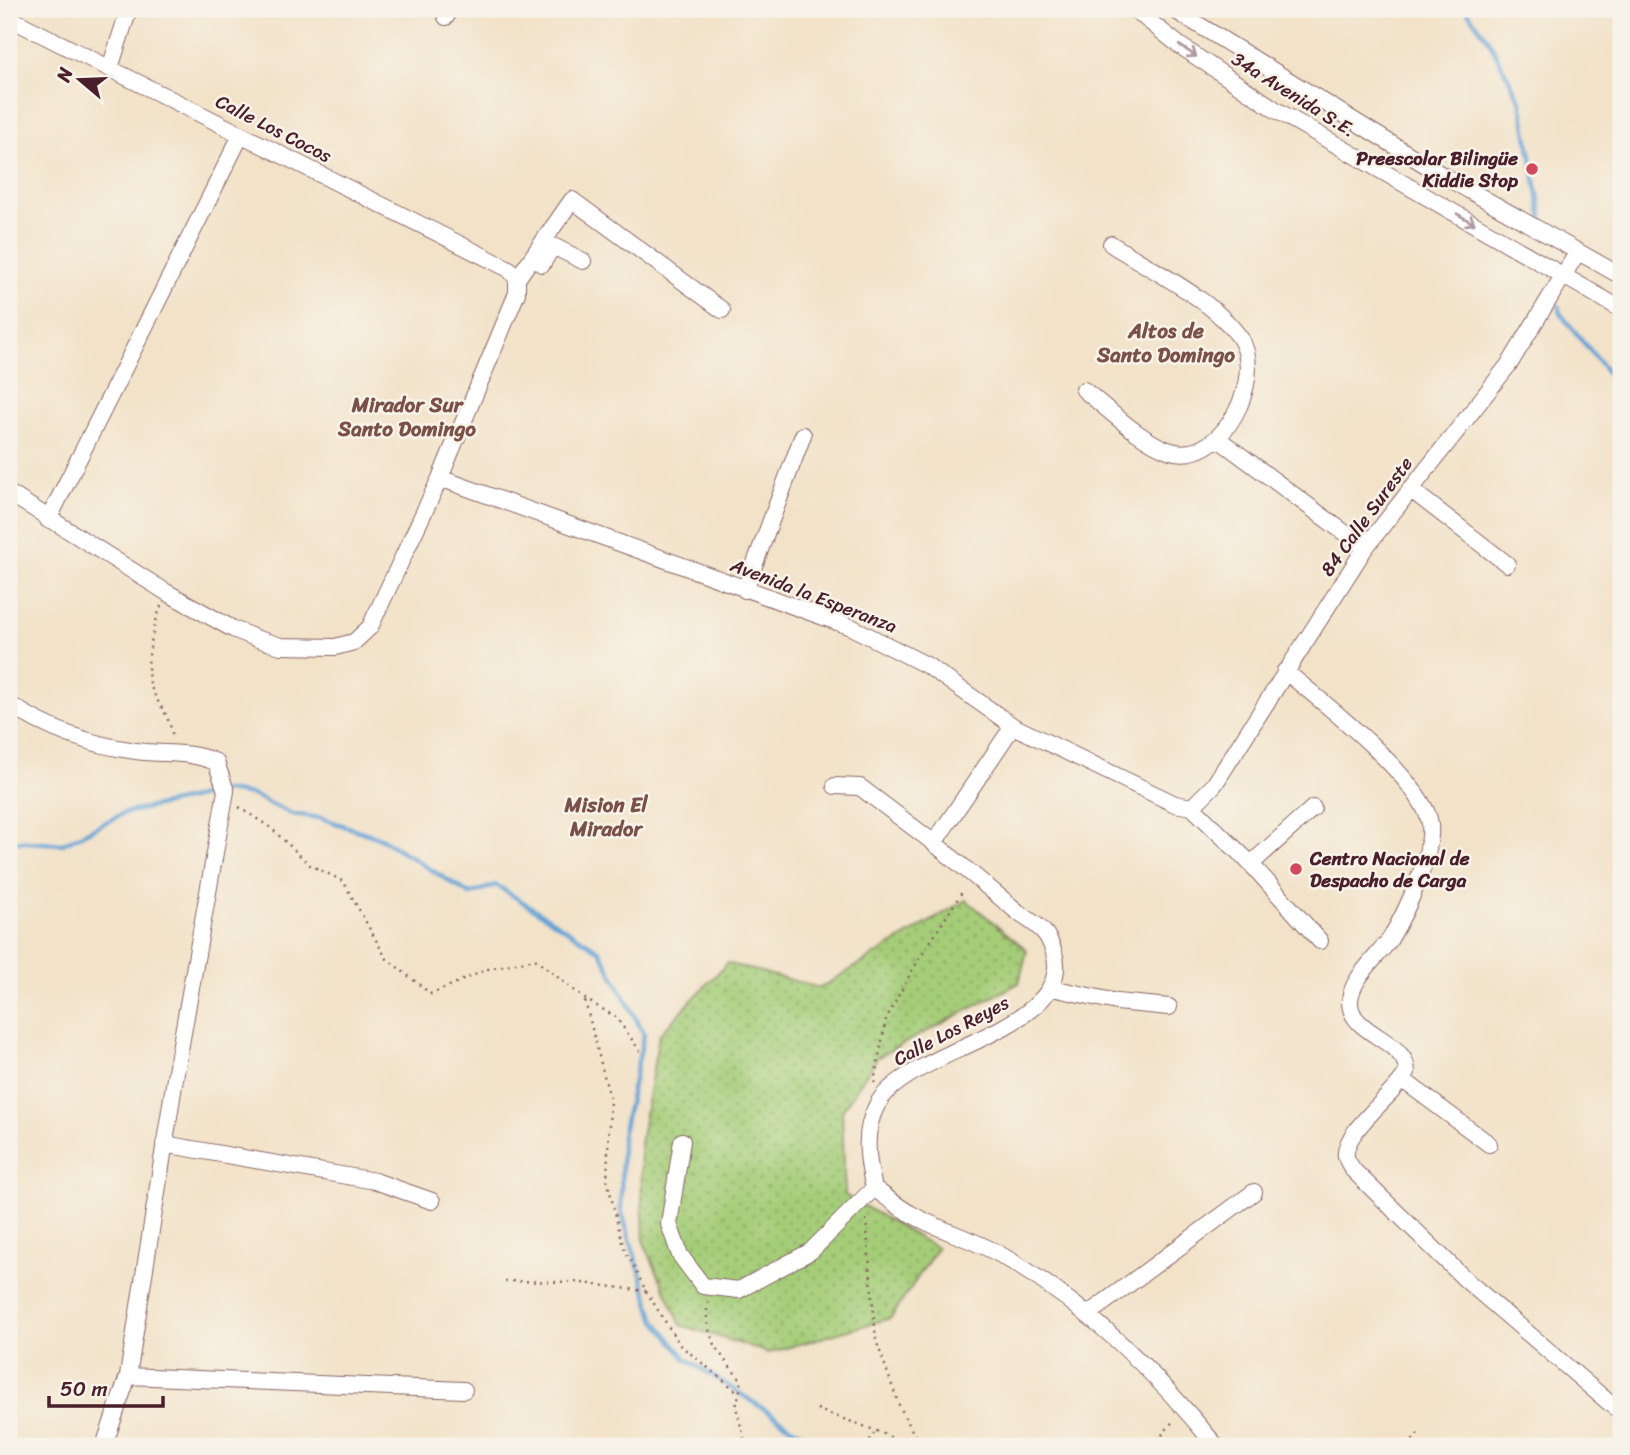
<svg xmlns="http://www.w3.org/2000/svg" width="1630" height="1455" viewBox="0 0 1630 1455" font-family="Sriracha,sans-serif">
<defs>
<pattern id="grass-dots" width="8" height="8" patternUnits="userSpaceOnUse" patternTransform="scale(1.75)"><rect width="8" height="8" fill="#a5cd78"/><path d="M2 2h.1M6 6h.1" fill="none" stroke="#88a663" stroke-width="1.8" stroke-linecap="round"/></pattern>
</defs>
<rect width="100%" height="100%" fill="#f7f3e8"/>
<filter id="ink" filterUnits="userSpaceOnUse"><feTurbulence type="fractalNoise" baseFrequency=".0143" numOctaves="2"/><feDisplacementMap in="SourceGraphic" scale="14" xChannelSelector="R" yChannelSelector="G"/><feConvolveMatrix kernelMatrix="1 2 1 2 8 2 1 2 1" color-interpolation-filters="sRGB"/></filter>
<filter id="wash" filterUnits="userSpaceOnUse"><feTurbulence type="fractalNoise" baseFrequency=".00686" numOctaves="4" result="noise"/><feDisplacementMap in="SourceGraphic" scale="28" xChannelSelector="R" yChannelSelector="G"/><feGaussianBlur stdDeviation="1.57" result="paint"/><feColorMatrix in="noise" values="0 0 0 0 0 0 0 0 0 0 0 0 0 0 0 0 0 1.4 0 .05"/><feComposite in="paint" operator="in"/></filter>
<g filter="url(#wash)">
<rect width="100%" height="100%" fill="#f2e2c8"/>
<path fill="url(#grass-dots)" stroke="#787652" stroke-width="2" d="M966,900L1027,950L1019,983L878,1057L842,1111L845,1195L937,1248L891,1318L769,1353L681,1325L644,1243L640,1143L659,1035L727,963L820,988Z"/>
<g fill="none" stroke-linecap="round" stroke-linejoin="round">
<path stroke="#62a2d5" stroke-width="4.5" d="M1465,9L1488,39L1521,102L1543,223
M1559,306L1560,313L1621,389
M9,841L63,844L124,813L226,791L252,795L292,814L321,818L380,838L470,894L496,885L600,951L644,1034L622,1136L621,1210L654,1318L685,1358L821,1446"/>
</g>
</g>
<g filter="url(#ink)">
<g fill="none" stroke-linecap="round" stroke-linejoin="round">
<g stroke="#856362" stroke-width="18">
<path id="minor" d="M1134,9L1179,45L1276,110L1621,309
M1173,9L1442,175L1621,276
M446,17L449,9
M9,18L509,269L517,279
M110,68L129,9
M542,264L553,246L583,261
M517,279L572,200L722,310
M1084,390C1107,408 1143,443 1171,451C1223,466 1266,377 1240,338C1213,299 1151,270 1111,244
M1217,438L1365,548
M440,478L851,627L928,666L1013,726L1175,804L1192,807
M1410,489L1507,564
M9,493L166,592L233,629L258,639L281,646L335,647L354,642L370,627L440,478L517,293V279
M48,520L241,135
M745,590L803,435
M1285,671C1322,701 1417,776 1429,819C1437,848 1405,914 1390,939C1378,957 1351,978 1350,1001C1349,1035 1407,1039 1407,1072C1396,1094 1342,1132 1346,1156C1346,1160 1351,1166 1353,1170L1467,1281L1621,1413
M9,704C47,729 90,745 136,751C166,755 187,750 216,762L226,791L176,1072L128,1376L104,1446
M1013,726L934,843C963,867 992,890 1020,914C1029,920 1043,928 1048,938C1097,1028 907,1046 877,1105C863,1131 867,1160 874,1188C886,1197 899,1208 913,1215C941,1231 973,1239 1001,1255C1085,1303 1156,1372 1216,1446
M835,786L860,787L934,843
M1192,807L1214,785L1365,548L1510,363L1577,253
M1192,807L1251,864L1320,941
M1251,864L1313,808
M1052,988L1117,1002L1169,1007
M1403,1080L1489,1144
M682,1141L669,1224L680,1255L703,1286L739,1290L811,1251L874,1188
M164,1144L375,1181L432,1201
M1087,1315L1254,1192
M128,1376L464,1390"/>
</g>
<path stroke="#856362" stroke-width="2.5" stroke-dasharray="2 5" stroke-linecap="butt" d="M161,606C154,624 144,665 150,683C156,705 169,710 173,739
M239,807L271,828L310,865L343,881L386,958L431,994L488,969L535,959L585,999L616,1017L640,1051
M585,1001L610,1099L607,1179L623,1246L646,1291L680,1345L739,1393
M874,1083L886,1019L913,969L964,889
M866,1219L876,1340L899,1405L920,1446
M505,1281L574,1282L646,1291
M708,1302C702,1334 722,1358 742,1381L736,1407L746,1446
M817,1409C845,1421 881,1429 905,1446
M866,1446L874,1433
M1153,1446L1175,1419
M1408,1446L1419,1433"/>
<use href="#minor" stroke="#fff" stroke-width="16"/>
</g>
<defs><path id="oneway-shaft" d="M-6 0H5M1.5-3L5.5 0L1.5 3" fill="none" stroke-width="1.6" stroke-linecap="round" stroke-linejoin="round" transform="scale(1.75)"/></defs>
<g stroke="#ae9aa0">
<use href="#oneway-shaft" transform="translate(1188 51) rotate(34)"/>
<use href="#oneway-shaft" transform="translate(1466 219) rotate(30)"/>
</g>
</g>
<g fill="#d1495b" stroke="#f7f3e8" stroke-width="2.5">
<circle cx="1532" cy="169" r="7"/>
<circle cx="1296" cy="869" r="7"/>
</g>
<g text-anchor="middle" stroke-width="5" stroke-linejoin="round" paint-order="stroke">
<g font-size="19" fill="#4a1f2b" stroke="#f7f3e8">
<text transform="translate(1294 94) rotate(32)" y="7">34a Avenida S.E.</text>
<text transform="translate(274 128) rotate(27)" y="7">Calle Los Cocos</text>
<text transform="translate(1366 516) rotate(-54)" y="7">84 Calle Sureste</text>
<text transform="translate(814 595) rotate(21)" y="7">Avenida la Esperanza</text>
<text transform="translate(951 1030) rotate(-28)" y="7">Calle Los Reyes</text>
</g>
<g font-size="19" font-weight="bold" fill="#4a1f2b" stroke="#f7f3e8" text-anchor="end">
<text x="1518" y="165">Preescolar Bilingüe<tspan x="1518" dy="22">Kiddie Stop</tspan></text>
<text x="1310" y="865" text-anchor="start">Centro Nacional de<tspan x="1310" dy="22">Despacho de Carga</tspan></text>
</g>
<g font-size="21" font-weight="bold" fill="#7a5049" stroke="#f7f3e8">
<text x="1166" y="338">Altos de<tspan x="1166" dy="24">Santo Domingo</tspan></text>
<text x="407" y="412">Mirador Sur<tspan x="407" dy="24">Santo Domingo</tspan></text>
<text x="606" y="812">Mision El<tspan x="606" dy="24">Mirador</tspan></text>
</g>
</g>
<rect width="1630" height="1455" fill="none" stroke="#f7f3e8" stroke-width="35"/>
<g transform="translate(80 80) rotate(289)" stroke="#f7f3e8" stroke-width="5" paint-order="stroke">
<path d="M0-5L12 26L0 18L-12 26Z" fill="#4a1f2b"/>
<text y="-10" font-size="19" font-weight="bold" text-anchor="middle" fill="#4a1f2b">N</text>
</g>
<path d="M49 1396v10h114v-10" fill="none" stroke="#4a1f2b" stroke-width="3.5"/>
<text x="60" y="1396" font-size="21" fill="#4a1f2b" stroke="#f7f3e8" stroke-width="5" paint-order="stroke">50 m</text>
</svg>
